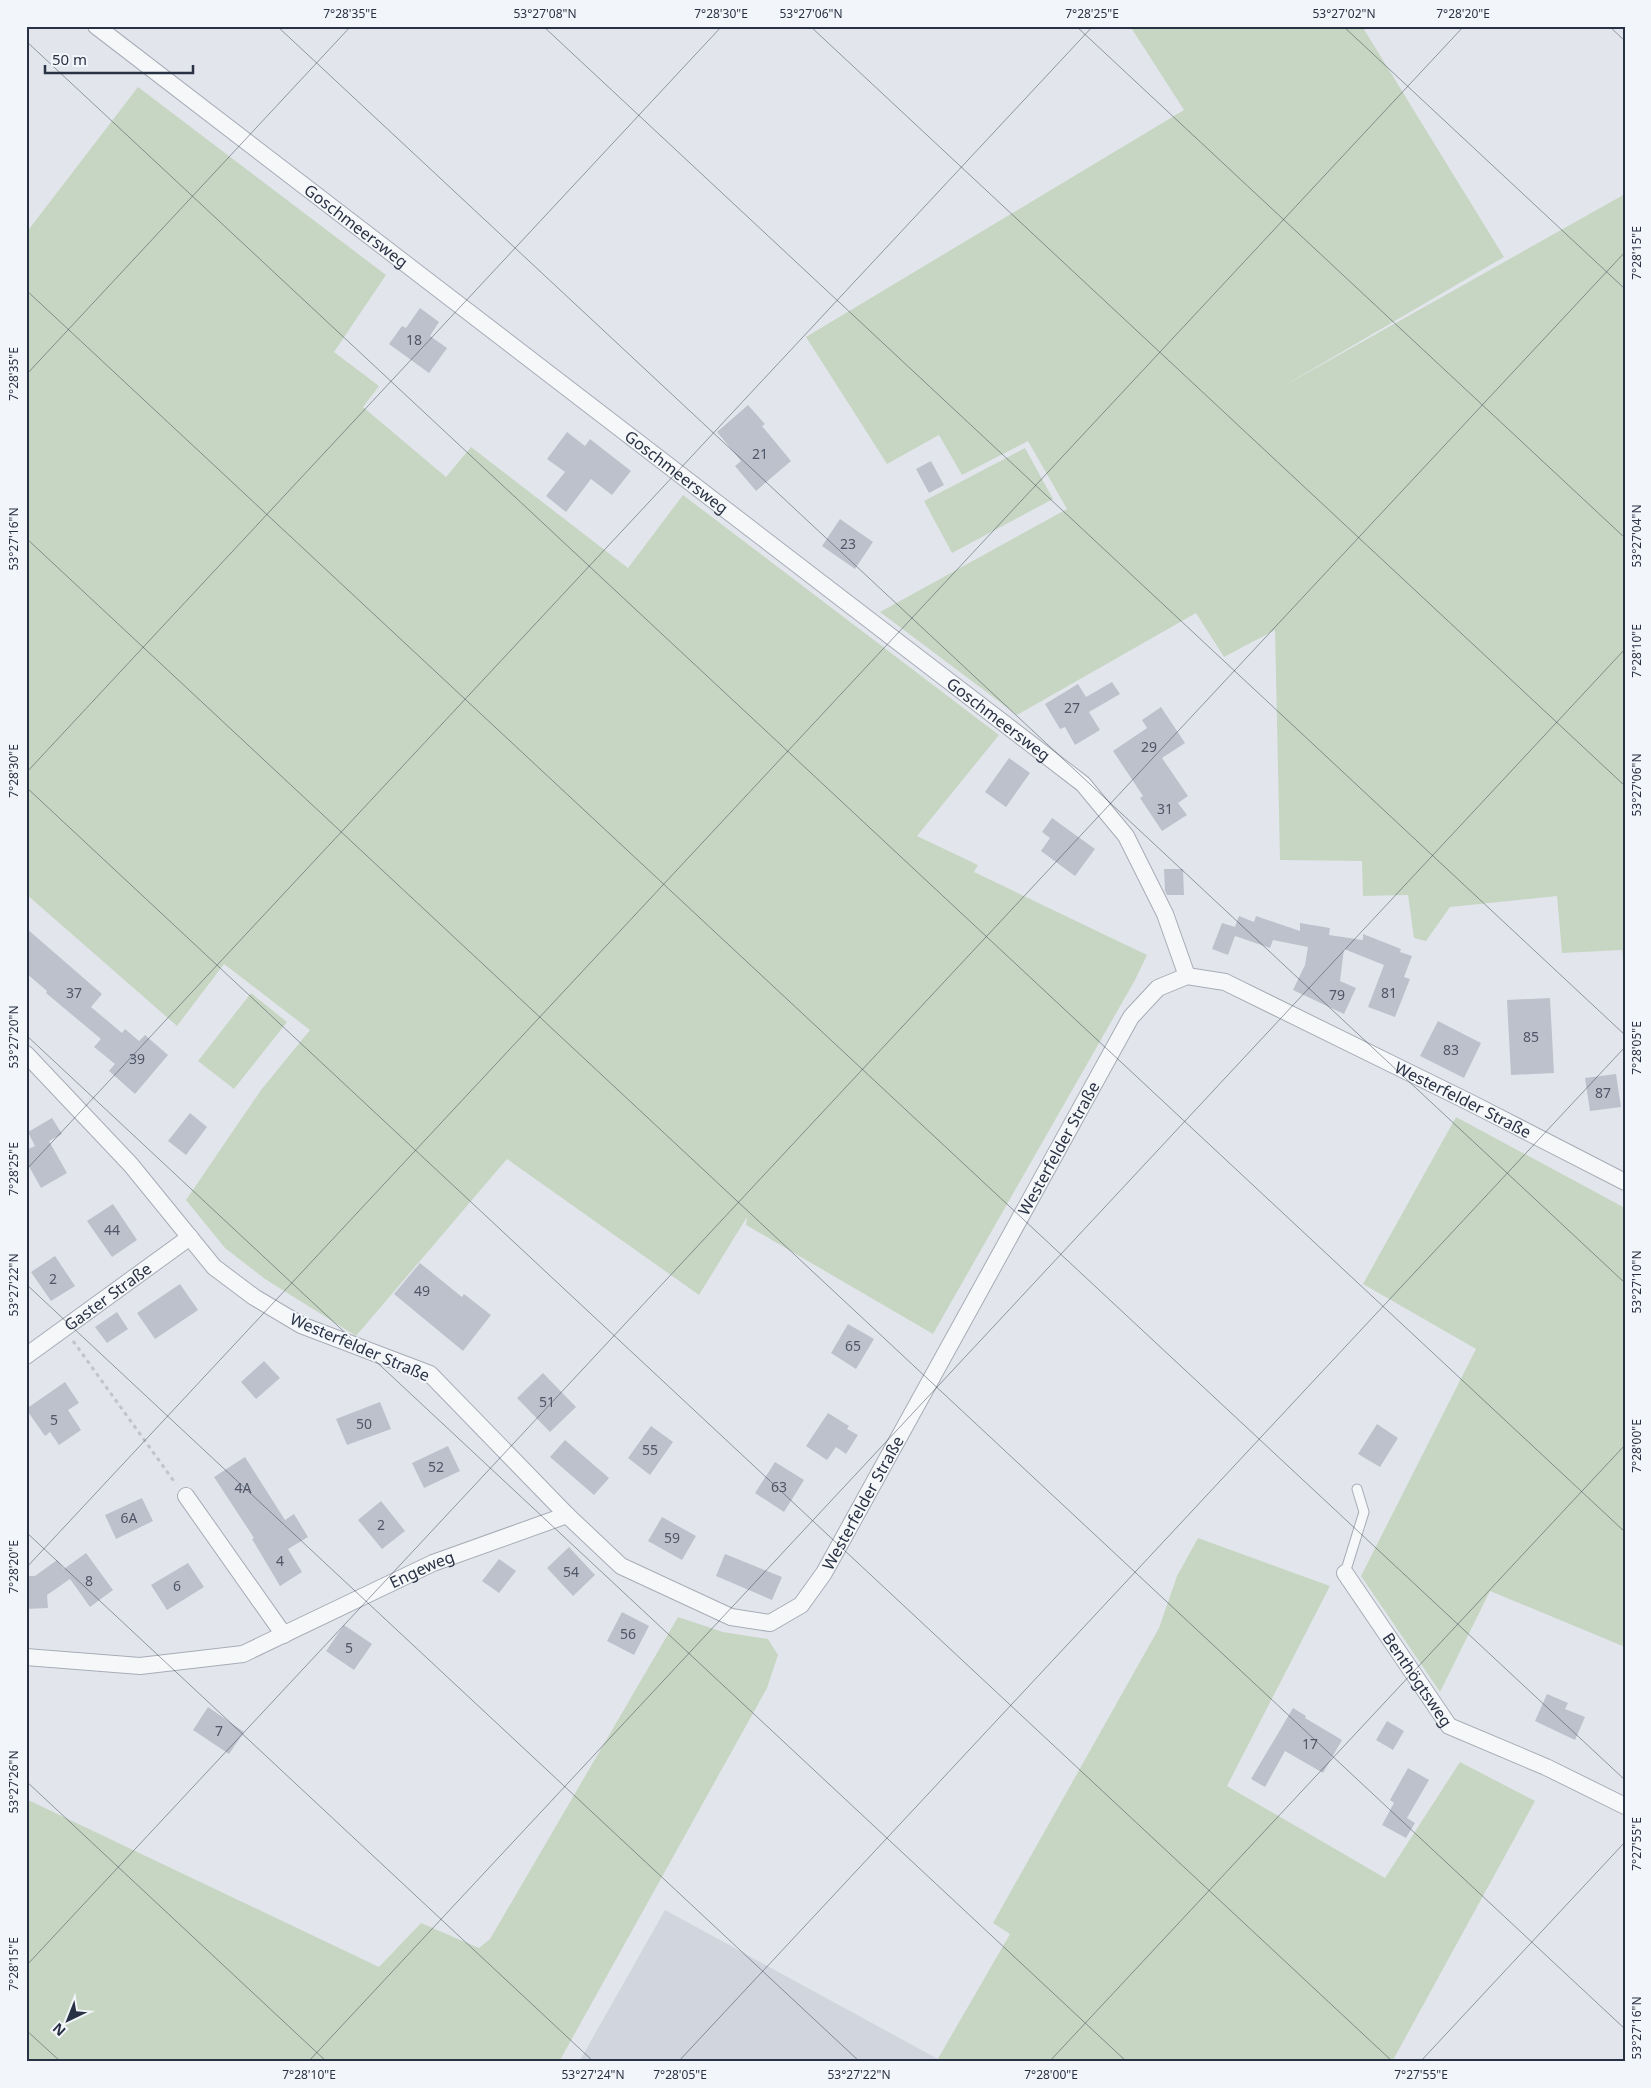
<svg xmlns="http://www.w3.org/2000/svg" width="1651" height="2088" viewBox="0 0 1651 2088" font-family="'Noto Sans',sans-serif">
<rect width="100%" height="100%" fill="#e2e6ec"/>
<path fill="#d0d5de" d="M665,1910L938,2059L936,2062H579Z"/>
<path fill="#c7d6c3" d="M1130,26H1362L1504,257L1282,387L1625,194V984L1622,950L1562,953L1557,896L1450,907L1426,941L1414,938L1408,895L1363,896L1362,861L1280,860L1275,630L1224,657L1196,613L1017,715L880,612L1067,509L1028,441L962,475L939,435L887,464L806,337L1184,110Z
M138,87L386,275L334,352L379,386L363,407L446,477L471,447L628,568L683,495L999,735L917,836L978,865L974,872L1147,955L1135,980L933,1334L746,1225L747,1217L699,1295L507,1159L356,1336L265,1279L225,1248L186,1200L261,1090L310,1030L224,964L177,1026L26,894V233Z
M1025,448L1053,499L952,553L924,501Z
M251,993L287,1022L234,1089L198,1061Z
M1456,1117L1625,1208V1647L1490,1591L1440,1692L1361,1576L1476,1349L1363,1284Z
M1198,1538L1330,1586L1227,1786L1385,1878L1460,1762L1535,1801L1392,2062H936L1010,1934L993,1923L1159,1628L1177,1576Z
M678,1617L723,1632L768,1639L778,1655L767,1688L559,2062H26V1799L379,1967L421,1923L479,1948L490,1939Z"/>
<path fill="#bcc1cc" d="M420,308L439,322L430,336L447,348L429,373L389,344L402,326L406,328Z
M748,405L765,424L762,426L791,461L756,491L735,466L741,461L717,432Z
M567,432L585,446L590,439L631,471L612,495L591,479L566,512L546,496L565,472L547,459Z
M931,461L944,485L929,493L916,469Z
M840,519L873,542L855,569L822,546Z
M1112,682L1120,694L1089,712L1100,730L1075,745L1065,727L1060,729L1045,704L1078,684L1086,697Z
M1161,707L1185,743L1162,758L1188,796L1178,803L1187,815L1162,831L1140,798L1143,796L1113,751L1147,728L1142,720Z
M1009,758L1030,773L1006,807L985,792Z
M1052,818L1095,849L1075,876L1041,851L1050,838L1042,832Z
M1164,869H1183L1184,895H1167L1165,891Z
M1239,916L1254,922L1256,916L1300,931V923L1330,928L1329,935L1363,940V934L1401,949L1400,952L1412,956L1404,977L1410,979L1395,1017L1368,1007L1384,965L1344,949L1340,981L1356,988L1344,1014L1293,990L1305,965L1308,947L1273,940L1270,948L1235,936L1228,955L1212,949L1222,923L1235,927Z
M26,928L102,994L91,1007L122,1033L125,1029L139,1041L145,1035L168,1055L135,1094L109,1071L115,1064L94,1047L101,1039L46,993L47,991L26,973Z
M1550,998L1554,1073L1511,1075L1507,1000Z
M1438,1021L1481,1043L1464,1078L1420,1056Z
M1616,1074L1621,1107L1590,1111L1585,1078Z
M190,1113L207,1127L186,1155L168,1141Z
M52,1118L62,1134L49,1141L67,1173L41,1188L26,1161V1150L35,1146L28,1132Z
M113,1204L137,1240L112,1257L87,1221Z
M55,1256L75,1286L51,1301L31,1272Z
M420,1263L462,1297L464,1294L491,1315L463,1351L394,1294Z
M180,1284L198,1310L155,1339L137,1313Z
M117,1312L128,1329L107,1343L95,1327Z
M848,1324L874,1339L856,1369L831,1353Z
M264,1361L280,1378L256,1399L241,1382Z
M543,1373L576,1407L550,1432L517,1398Z
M65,1382L79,1403L68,1410L81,1430L59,1445L50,1432L45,1436L26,1409Z
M380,1402L391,1429L347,1445L336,1419Z
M828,1413L849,1426L847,1429L858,1435L846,1454L836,1447L827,1460L806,1446Z
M1377,1424L1398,1438L1380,1467L1358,1454Z
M651,1426L673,1442L650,1475L628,1458Z
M565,1440L609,1478L594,1495L550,1457Z
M448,1446L460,1471L424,1488L412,1463Z
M245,1457L285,1520L294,1514L308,1537L288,1549L302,1572L280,1586L252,1539L254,1538L214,1477Z
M775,1462L804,1480L784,1512L755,1493Z
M142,1498L153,1521L116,1539L105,1515Z
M381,1501L405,1531L382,1549L358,1520Z
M662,1517L696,1536L682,1560L648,1541Z
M569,1547L595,1575L573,1596L547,1568Z
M86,1553L113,1590L90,1607L70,1579L47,1595L48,1608L26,1609V1576H35L57,1560L64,1569Z
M725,1554L782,1577L772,1600L716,1576Z
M499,1559L516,1571L499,1593L482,1581Z
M188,1563L204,1587L167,1610L151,1585Z
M622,1612L649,1626L634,1655L607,1641Z
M344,1625L372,1644L354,1670L326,1651Z
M1547,1694L1568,1703L1565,1709L1585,1717L1575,1740L1535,1721Z
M208,1707L244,1732L229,1754L193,1730Z
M1293,1708L1306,1716L1305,1718L1342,1740L1323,1773L1285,1751L1265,1787L1251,1779Z
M1387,1721L1404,1731L1393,1750L1376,1740Z
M1408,1768L1429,1780L1407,1818L1415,1823L1406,1838L1382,1825L1394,1803L1390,1800Z"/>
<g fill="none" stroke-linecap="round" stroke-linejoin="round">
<g stroke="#a7acb7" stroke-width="11">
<path id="lane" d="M1345,1573L1364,1512L1357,1489"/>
</g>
<g stroke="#a7acb7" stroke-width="18">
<g id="street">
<path id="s1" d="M96,26L1083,784L1126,836L1165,914L1187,976"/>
<path id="s2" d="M26,1054L131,1165L214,1267L254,1297L301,1325L430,1374L567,1515L621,1566L731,1617L770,1623L801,1605L824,1573L1131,1017L1158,988L1187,976L1225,982L1469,1102L1625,1182"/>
<path id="s3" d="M26,1356L190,1237"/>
<path d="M186,1496L284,1635"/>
<path id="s4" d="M1345,1573L1449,1726L1546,1767L1625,1806"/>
<path id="s5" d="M26,1657L140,1666L243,1654L433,1563L567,1515"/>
</g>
</g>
<path stroke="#c1c4ca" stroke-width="3" stroke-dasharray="4 4" stroke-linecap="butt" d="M73,1341L176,1484"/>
<use href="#lane" stroke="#f6f7f9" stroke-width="9"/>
<use href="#street" stroke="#f6f7f9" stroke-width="16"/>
</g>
<path fill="none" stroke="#293245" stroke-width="1" stroke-opacity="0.45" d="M277,26L1625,1283M543,26L1625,1035M810,26L1625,786M1076,26L1625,538M1343,26L1625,289M1609,26L1625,41M26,41L1625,1532M26,290L1625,1780M26,375L351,26M26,538L1625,2029M26,773L722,26M26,787L1393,2062M26,1035L1127,2062M26,1170L1093,26M26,1284L860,2062M26,1532L594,2062M26,1568L1464,26M26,1781L327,2062M26,1966L1625,252M26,2030L61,2062M308,2062L1625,649M678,2062L1625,1047M1049,2062L1625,1445M1420,2062L1625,1842"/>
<g text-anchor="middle" stroke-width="4" stroke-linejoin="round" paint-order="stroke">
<g font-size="14" fill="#4e5667">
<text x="414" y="345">18</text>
<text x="760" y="459">21</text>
<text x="848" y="549">23</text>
<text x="1072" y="713">27</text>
<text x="1149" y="752">29</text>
<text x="1165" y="814">31</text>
<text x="74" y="998">37</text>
<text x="1389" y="998">81</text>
<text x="1337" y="1000">79</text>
<text x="1531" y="1042">85</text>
<text x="1451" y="1055">83</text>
<text x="137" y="1064">39</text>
<text x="1603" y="1098">87</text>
<text x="112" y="1235">44</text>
<text x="53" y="1284">2</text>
<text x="422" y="1296">49</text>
<text x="853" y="1351">65</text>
<text x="547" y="1407">51</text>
<text x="54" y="1425">5</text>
<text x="364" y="1429">50</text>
<text x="650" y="1455">55</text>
<text x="436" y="1472">52</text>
<text x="779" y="1492">63</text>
<text x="243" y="1493">4A</text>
<text x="129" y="1523">6A</text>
<text x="381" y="1530">2</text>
<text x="672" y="1543">59</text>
<text x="280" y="1566">4</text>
<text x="571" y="1577">54</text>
<text x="89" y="1586">8</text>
<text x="177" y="1591">6</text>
<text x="628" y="1639">56</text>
<text x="349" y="1653">5</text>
<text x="219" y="1736">7</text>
<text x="1310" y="1749">17</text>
</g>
<g font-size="16" fill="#293245" stroke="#f2f5f9">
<text dy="6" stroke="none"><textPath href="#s1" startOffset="328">Goschmeersweg</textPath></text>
<text dy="6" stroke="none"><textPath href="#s1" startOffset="732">Goschmeersweg</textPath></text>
<text dy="6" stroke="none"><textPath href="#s1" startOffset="1138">Goschmeersweg</textPath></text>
<text dy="6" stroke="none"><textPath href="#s2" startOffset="2044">Westerfelder Straße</textPath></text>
<text dy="6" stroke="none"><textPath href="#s2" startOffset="1519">Westerfelder Straße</textPath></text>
<text dy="6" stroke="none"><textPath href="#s3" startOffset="101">Gaster Straße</textPath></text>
<text transform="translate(360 1347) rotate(23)" y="6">Westerfelder Straße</text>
<text dy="6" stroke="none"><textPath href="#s2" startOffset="1114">Westerfelder Straße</textPath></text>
<text dy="6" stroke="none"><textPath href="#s5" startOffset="416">Engeweg</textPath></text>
<text dy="6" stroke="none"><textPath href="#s4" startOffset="129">Benthögtsweg</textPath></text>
</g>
</g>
<rect width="1651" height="2088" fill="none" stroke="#f2f5f9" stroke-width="55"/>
<g transform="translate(68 2020) rotate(223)" stroke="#f2f5f9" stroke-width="4" paint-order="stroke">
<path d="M0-4L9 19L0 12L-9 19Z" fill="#293245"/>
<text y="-8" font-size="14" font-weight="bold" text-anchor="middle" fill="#293245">N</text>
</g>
<path d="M45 65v8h148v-8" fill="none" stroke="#293245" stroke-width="2.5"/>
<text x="52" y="65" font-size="15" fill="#293245" stroke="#f2f5f9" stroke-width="4" paint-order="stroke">50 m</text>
<rect x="28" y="28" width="1596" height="2032" fill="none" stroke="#293245" stroke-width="2"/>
<g font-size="12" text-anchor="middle" fill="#293245">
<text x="350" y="18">7°28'35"E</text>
<text x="545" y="18">53°27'08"N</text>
<text x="721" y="18">7°28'30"E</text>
<text x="811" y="18">53°27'06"N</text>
<text x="1092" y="18">7°28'25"E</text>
<text x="1344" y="18">53°27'02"N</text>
<text x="1463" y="18">7°28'20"E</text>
<text transform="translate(1637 253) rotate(-90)" y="4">7°28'15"E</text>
<text transform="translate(14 374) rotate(-90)" y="4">7°28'35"E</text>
<text transform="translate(1637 536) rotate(-90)" y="4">53°27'04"N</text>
<text transform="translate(14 539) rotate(-90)" y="4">53°27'16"N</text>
<text transform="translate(1637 651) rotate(-90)" y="4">7°28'10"E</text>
<text transform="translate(14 771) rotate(-90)" y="4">7°28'30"E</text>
<text transform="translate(1637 785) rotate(-90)" y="4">53°27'06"N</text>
<text transform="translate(14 1037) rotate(-90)" y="4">53°27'20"N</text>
<text transform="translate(1637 1048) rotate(-90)" y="4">7°28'05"E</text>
<text transform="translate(14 1169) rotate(-90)" y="4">7°28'25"E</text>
<text transform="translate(1637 1282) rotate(-90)" y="4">53°27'10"N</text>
<text transform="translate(14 1285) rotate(-90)" y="4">53°27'22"N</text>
<text transform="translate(1637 1446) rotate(-90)" y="4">7°28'00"E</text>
<text transform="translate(14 1567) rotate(-90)" y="4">7°28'20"E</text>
<text transform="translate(14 1782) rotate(-90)" y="4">53°27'26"N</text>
<text transform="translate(1637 1844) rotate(-90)" y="4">7°27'55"E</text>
<text transform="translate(14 1964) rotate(-90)" y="4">7°28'15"E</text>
<text transform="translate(1637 2028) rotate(-90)" y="4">53°27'16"N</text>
<text x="309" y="2079">7°28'10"E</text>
<text x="593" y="2079">53°27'24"N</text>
<text x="680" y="2079">7°28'05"E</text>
<text x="859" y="2079">53°27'22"N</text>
<text x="1051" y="2079">7°28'00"E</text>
<text x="1421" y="2079">7°27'55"E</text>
</g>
</svg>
